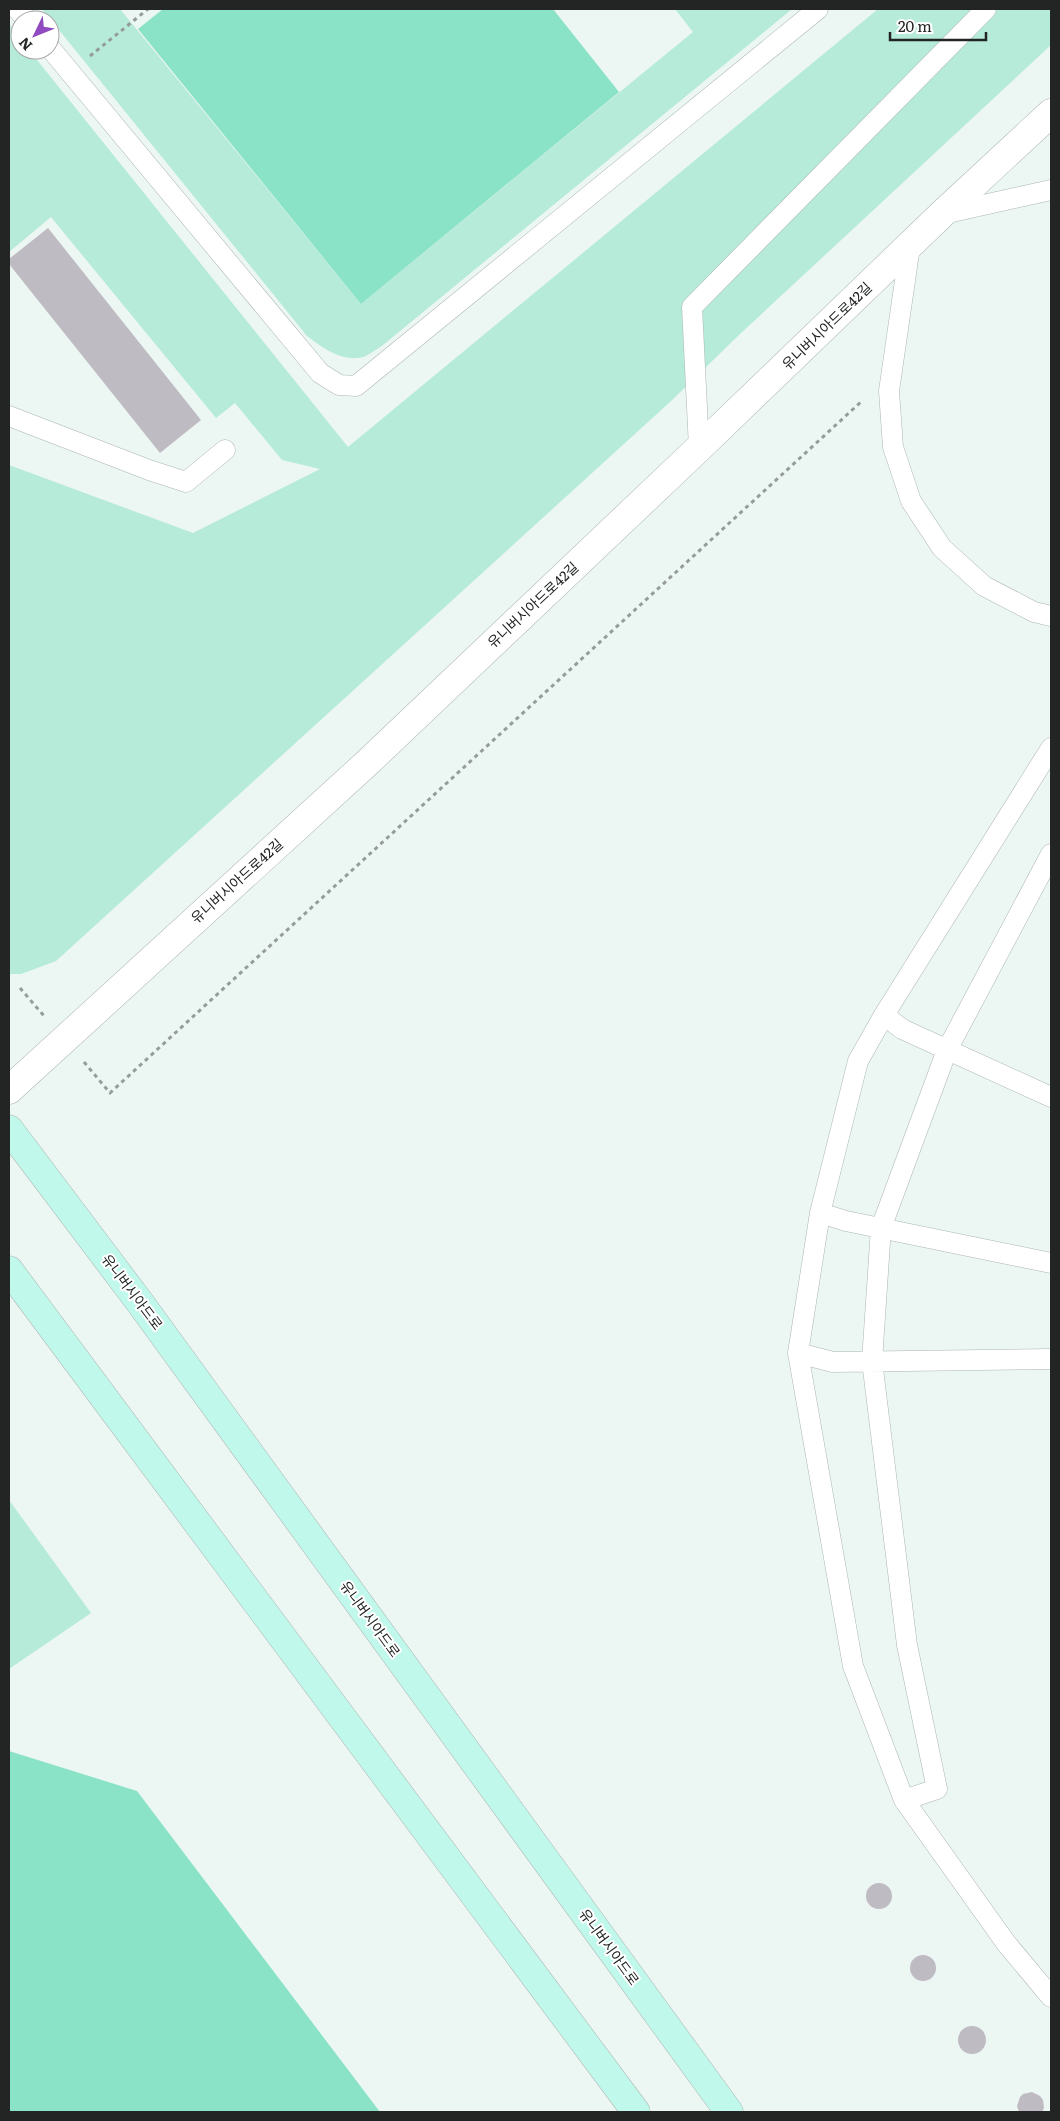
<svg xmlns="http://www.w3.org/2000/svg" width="1060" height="2121" viewBox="0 0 1060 2121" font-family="Literata,'Noto Sans KR',serif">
<rect width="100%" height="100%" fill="#ecf6f2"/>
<path fill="#b5ebd8" d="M42,9H120L361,304L693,32L675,9H792L383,345C377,349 371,353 366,356C344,364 323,348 307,336Z
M878,9H1051V45L740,334L670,402L56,961L21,974H9V465L193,533L320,469L282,460L235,403L216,418L51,217L9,252V24L20,38V50H29L348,447Z
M9,1500L91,1613L9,1669Z"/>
<path fill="#8ae3c7" d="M163,9H553L619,92L361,304L138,29Z
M9,1751L137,1791L380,2112H9Z"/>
<path fill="#bfbbc3" d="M48,228L201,420L160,453L9,264V259Z
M866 1896a13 13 0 1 1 26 0a13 13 0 1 1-26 0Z
M910 1968a13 13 0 1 1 26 0a13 13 0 1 1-26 0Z
M958 2040a14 14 0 1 1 28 0a14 14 0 1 1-28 0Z
M1032,2092L1040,2096L1043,2100L1044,2108L1042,2112H1019L1017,2106L1020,2097L1023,2094Z"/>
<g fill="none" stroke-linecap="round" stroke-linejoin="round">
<g stroke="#acb6b2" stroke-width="21">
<path id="service" d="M17,9L27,20
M50,48L320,373L339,385L356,386L818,9
M943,214L1051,190
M910,246L889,391L893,447L911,501L942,548L984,586L1034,612L1051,616
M9,416L149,470L186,482L225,450
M699,448L692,307L986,9
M1051,748L884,1015L858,1061L820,1213L798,1353L853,1666L904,1800L1006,1943L1051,1997
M884,1015L902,1029L1051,1097
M820,1213L846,1221L1051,1263
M798,1353L833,1362L1051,1359
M904,1800L937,1789L907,1645L872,1361L881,1228L947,1050L1051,854"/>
</g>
<g stroke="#acb6b2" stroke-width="29">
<path id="minor" d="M9,1090L367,763L699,448L942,214L1051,113"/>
</g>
<g stroke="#acb6b2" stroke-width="29">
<path id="secondary" d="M9,1129L141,1304L729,2112
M9,1270L636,2112"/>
</g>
<path stroke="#959c99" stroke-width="3" stroke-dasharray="4 4" stroke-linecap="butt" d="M90,56L148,9
M20,988L44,1016
M84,1062L110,1093L863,400"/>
<use href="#service" stroke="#fff" stroke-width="20"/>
<use href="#minor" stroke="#fff" stroke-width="28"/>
<use href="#secondary" stroke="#c0f8eb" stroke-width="28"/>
</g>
<g text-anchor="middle" stroke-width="4" stroke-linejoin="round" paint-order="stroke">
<g font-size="14" fill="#222524" stroke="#fff">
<text transform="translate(827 326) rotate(-44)" y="5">유니버시아드로42길</text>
<text transform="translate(533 605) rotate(-43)" y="5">유니버시아드로42길</text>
<text transform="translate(237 881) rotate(-42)" y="5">유니버시아드로42길</text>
<text transform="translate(132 1292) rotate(53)" y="5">유니버시아드로</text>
<text transform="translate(370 1619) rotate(54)" y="5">유니버시아드로</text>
<text transform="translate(609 1947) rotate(54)" y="5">유니버시아드로</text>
</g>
</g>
<rect width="1060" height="2121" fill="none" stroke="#222524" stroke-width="20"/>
<g transform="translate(35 35) rotate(227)"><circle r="24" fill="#ffffff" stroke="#a7a8a7"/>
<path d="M0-4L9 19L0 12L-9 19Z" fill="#8e4abe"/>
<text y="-8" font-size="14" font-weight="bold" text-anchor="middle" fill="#222524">N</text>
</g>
<path d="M890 32v8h96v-8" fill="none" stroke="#222524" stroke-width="2.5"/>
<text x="898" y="32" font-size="15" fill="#222524" stroke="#ffffff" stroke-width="4" paint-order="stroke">20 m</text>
</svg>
